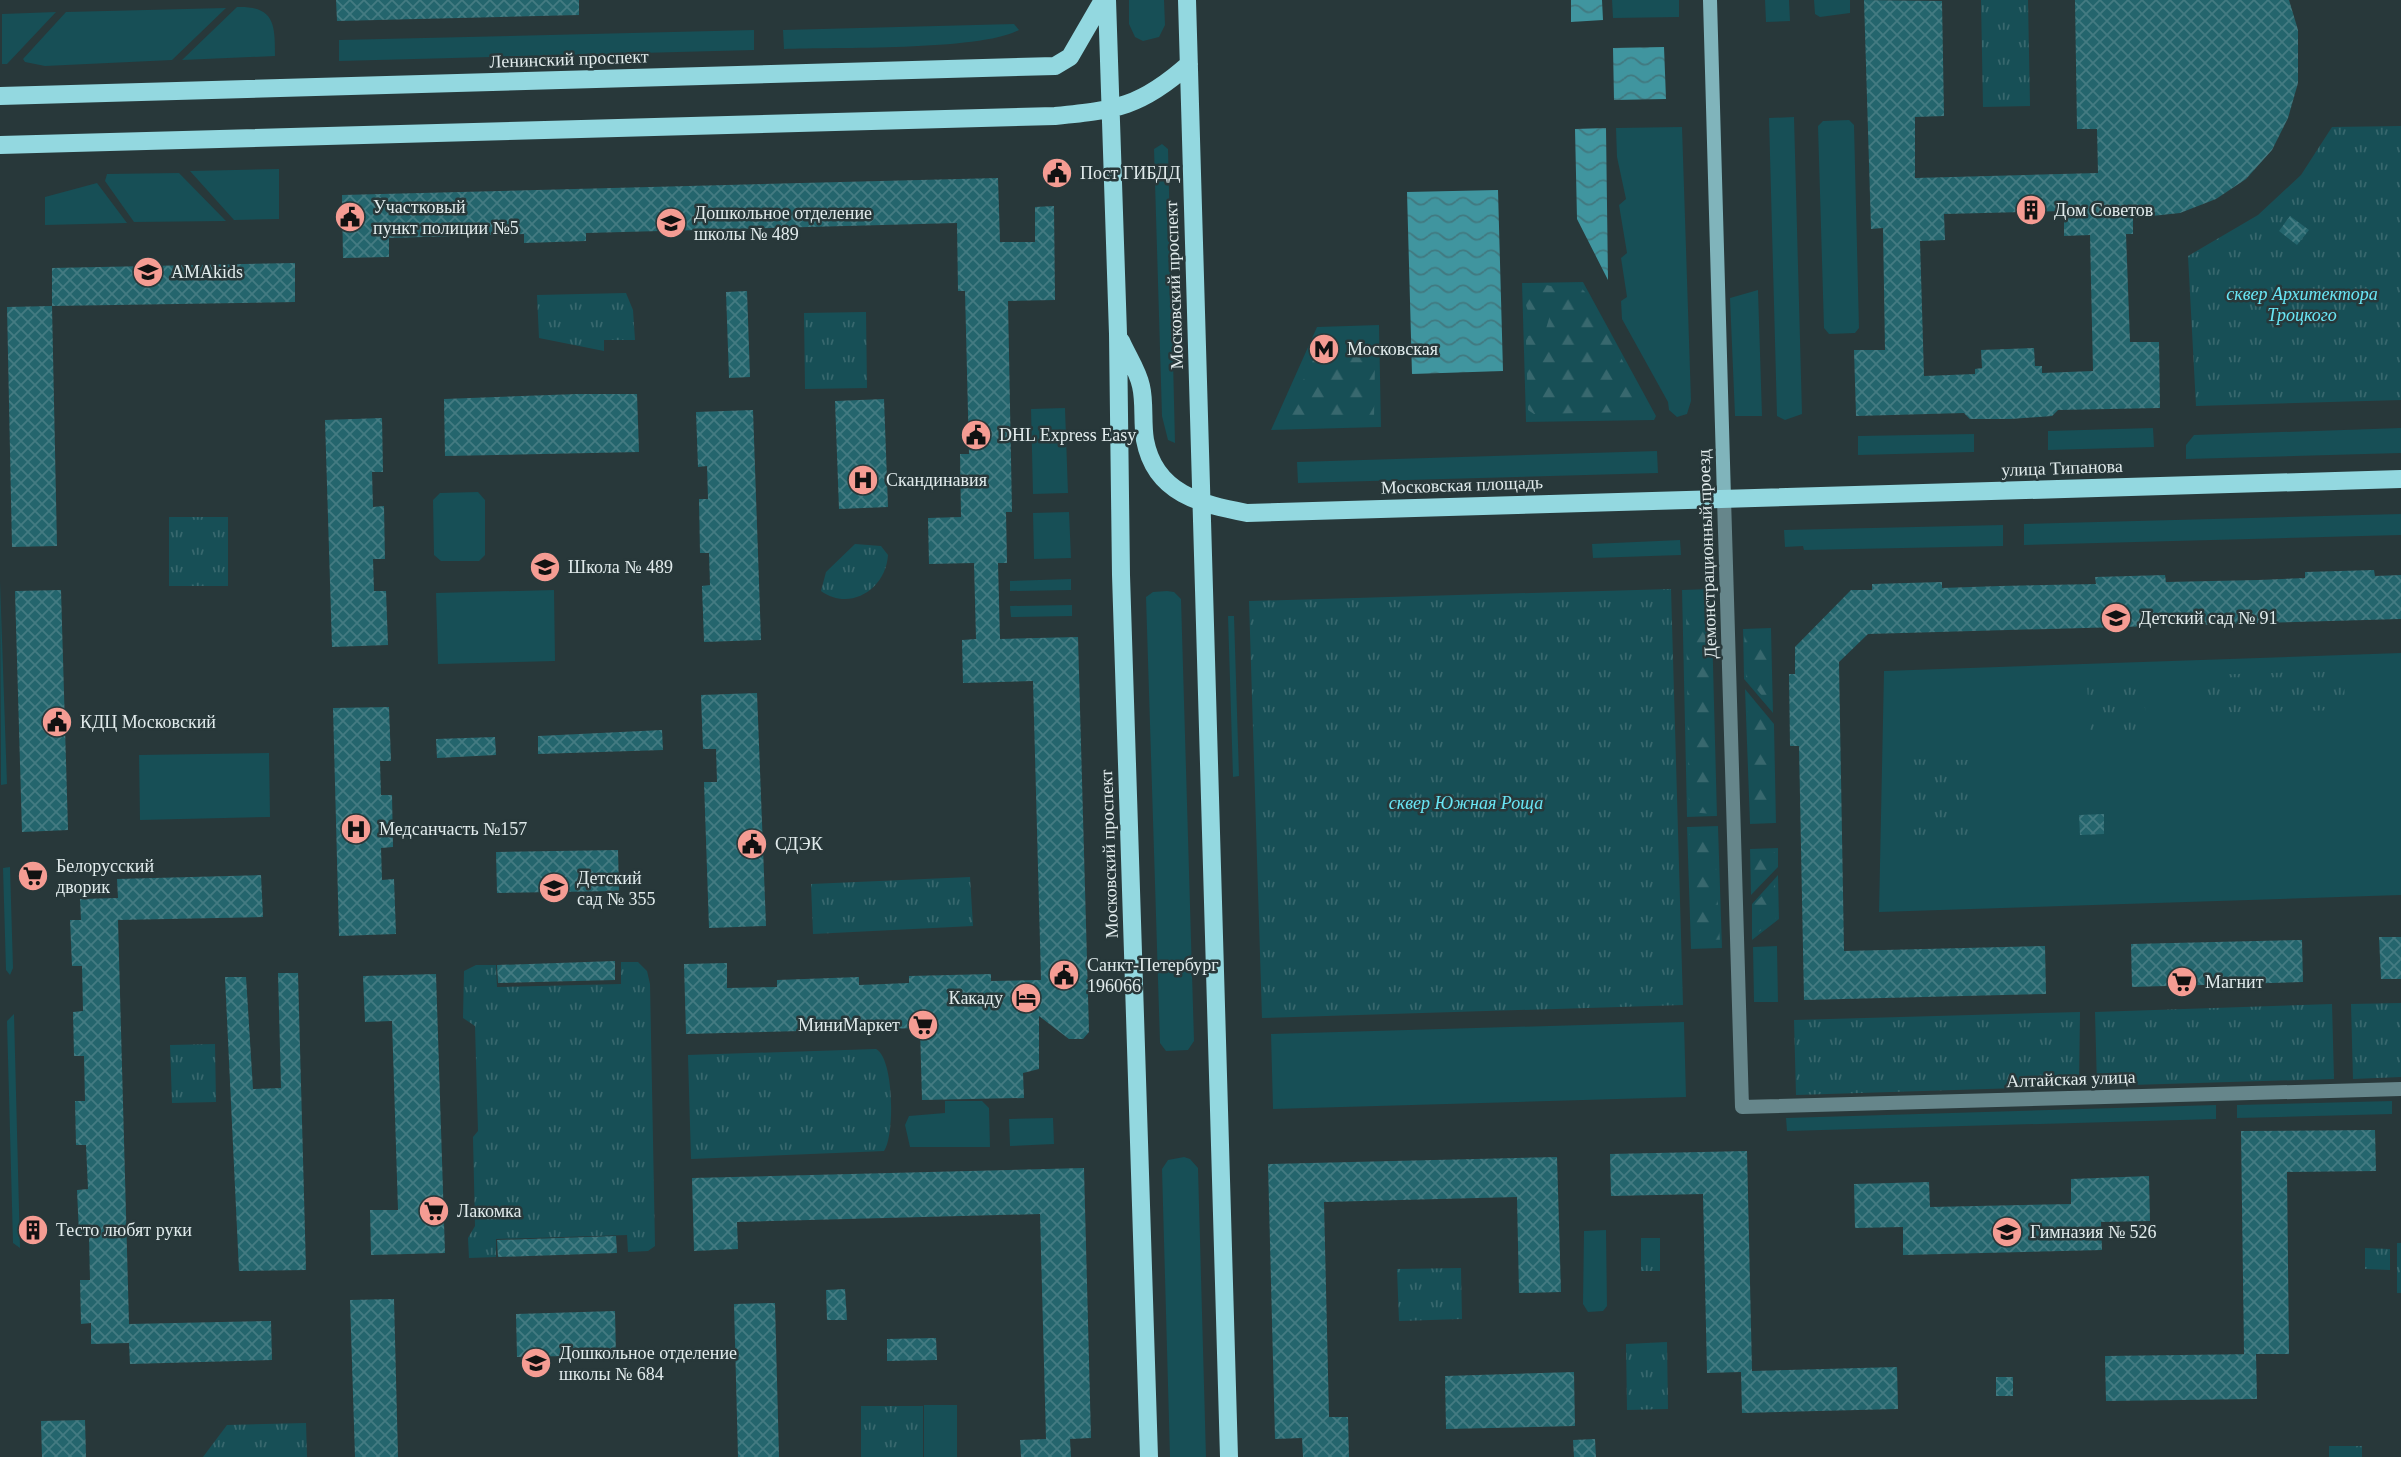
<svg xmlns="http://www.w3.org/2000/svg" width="2401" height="1457" viewBox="0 0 2401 1457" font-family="Georgia,serif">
<defs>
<pattern id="forest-firs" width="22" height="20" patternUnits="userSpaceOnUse" patternTransform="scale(1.75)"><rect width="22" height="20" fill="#174f56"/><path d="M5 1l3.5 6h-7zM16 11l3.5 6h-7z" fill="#38686e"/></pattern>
<pattern id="park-tufts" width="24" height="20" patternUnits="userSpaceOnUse" patternTransform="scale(1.75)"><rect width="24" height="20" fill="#174f56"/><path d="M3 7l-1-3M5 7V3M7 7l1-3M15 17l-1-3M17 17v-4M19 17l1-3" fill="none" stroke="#38686e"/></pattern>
<pattern id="water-waves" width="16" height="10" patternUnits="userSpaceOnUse" patternTransform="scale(1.75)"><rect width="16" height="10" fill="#40959f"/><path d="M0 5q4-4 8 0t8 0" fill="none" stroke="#417980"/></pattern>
<pattern id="building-cross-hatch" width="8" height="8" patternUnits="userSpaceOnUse" patternTransform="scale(1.75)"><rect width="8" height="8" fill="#24656d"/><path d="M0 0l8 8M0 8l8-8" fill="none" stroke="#447b82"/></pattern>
</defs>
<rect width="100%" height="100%" fill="#28383a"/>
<path fill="#174f56" d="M1129,0H1164L1165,25L1159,37L1143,41L1135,37L1129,24Z
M1612,0H1679V17L1613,18Z
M1765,0H1789L1790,21L1766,22Z
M1814,0H1850V13L1820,17L1815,14Z
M237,7C275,6 275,25 275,56L182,60Z
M226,8L172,60L45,66L25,62L23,59L66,12Z
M56,12L7,64H2V14Z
M1014,24L1019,30C981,51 834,47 784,49L783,30Z
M754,30V50L339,61V40Z
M1794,117L1802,414L1785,420L1777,416L1769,118Z
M1849,120L1854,125L1859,328L1855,333L1829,334L1824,328L1818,126L1823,121Z
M1682,127L1691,401L1687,414L1677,417L1669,410L1668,402L1622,319L1621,301L1627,297L1621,258L1627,253L1619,205L1626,199L1617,157L1616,128Z
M1162,144L1168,149L1175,443L1168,440L1162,416L1154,149Z
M279,169V219L234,220L190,171Z
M179,173L226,221L134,222L105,181L107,174Z
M97,183L127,223L45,225V197Z
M1583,282L1656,416L1654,420L1526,422L1522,283Z
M1758,290L1762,416H1735L1730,298Z
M1379,325L1381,427L1271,430L1317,327Z
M1065,408L1068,493L1033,494L1031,409Z
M2153,428L2154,447L2048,450V431Z
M2401,428V453L2186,459V445L2194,435Z
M1974,434V452L1858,455V436Z
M1657,451L1658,473L1298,483L1297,462Z
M478,492L485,500V555L479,561H441L434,555L433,500L440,493Z
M1069,512L1071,558L1034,559L1033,513Z
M2401,514V535L2024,545V524Z
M2003,525V546L1804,550L1803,546L1785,547L1784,530Z
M1680,540L1681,555L1593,558L1592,544Z
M1071,579V590L1010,591V581Z
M0,581L7,784L1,785Z
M1711,589L1717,816L1687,817L1682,590Z
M554,590L555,661L438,664L436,593Z
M1167,591L1174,592L1181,599L1194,1041L1188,1050L1166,1051L1160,1043L1146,597L1153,592Z
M1072,605V616L1011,617L1010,606Z
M1228,616H1234L1239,776L1233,777Z
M1771,628L1773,713L1744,679L1743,629Z
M2401,653V895L1879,912L1884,671Z
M1745,689L1774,724L1776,823L1750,824Z
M269,753L270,817L140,820L139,755Z
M1718,826L1722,948L1691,949L1687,827Z
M1778,848V867L1751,895L1750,849Z
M10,867L13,968L10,975L6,970L3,868Z
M1778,875L1779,919L1752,940V904Z
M1777,946L1778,1002H1754L1753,947Z
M14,1014L20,1248L13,1243L7,1021Z
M1684,1022L1686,1097L1273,1109L1271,1034Z
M945,1101H982L989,1108L990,1147H910L905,1125L909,1116L945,1113Z
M2392,1101V1114L2237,1118V1105Z
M2216,1105V1119L1787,1131L1786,1118Z
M1053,1118L1054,1144L1010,1146L1009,1119Z
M1184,1157L1190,1159L1198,1168L1206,1457H1170L1162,1169L1168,1160Z
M1606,1230L1607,1306L1603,1311L1588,1312L1583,1304L1584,1231Z
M924,1405H957V1457H924Z"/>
<path fill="url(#forest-firs)" d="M1546,285L1561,288L1565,296L1581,288L1585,292L1643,398L1633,403L1631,412L1534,414L1528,410L1526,340L1528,336L1545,332L1551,312L1539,315L1528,311L1524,300L1531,290Z
M1360,350L1375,362L1374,417L1292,420L1291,405L1317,352Z
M1686,607H1695L1710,618L1713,814L1689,812Z
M1744,631H1768L1771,706L1746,677Z
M1747,697L1771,726L1772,820H1752Z
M1714,828L1720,944L1695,947L1689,832L1692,829Z
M1775,852V867L1754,887V853Z
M1775,883L1776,918L1755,935L1754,904Z"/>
<path fill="url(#park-tufts)" d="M1981,0H2028L2030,106L1983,107Z
M2401,126V400L2196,406L2188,256L2258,215L2301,175L2332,127Z
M626,293L633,310L635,340H604V351L539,338L537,295Z
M866,312L867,388L805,389L804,313Z
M169,517H228V586H169Z
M855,544L881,546L888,555C886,589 850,612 821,591L826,572Z
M1671,589L1683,1005L1262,1018L1249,601Z
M2344,671L2345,710L2203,713L2202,675Z
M2144,681L2146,732L2090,735L2087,683Z
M1906,759L1970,760L1973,841L1905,838Z
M970,877L973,926L813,934L811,884Z
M621,962H638L647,971L650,984L655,1246L648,1251L628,1252L627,1235L496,1239V1257L469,1258L468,1238L475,1226L473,1137L478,1131L475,1026L463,1018L464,971L476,965H496L497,987L621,984Z
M2401,1003V1077L2353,1079L2351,1004Z
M2332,1004L2334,1079L2097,1086L2095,1012Z
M2080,1012L2079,1086L1796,1095L1794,1020Z
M215,1044L216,1102L172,1103L170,1045Z
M876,1049C894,1058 895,1135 884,1151L691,1159L688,1055Z
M1641,1238H1660V1271H1641Z
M2397,1243H2401V1293H2397Z
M2365,1248L2390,1249V1270L2365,1269Z
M1461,1268L1462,1319L1399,1321L1397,1269Z
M1667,1342L1668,1409L1627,1410L1626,1344Z
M861,1406H923V1457H861Z
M306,1423L307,1457H203L227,1425Z
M2329,1446H2362V1457H2329Z"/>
<path fill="url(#water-waves)" d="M1571,0H1602L1603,20L1571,22Z
M1664,47L1666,99L1614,100L1613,48Z
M1606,128L1608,280L1577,219L1575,129Z
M1498,190L1503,371L1412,374L1407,192Z"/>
<path fill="url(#building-cross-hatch)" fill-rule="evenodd" d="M336,0H579V15L337,21Z
M1864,0L1942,1L1944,116L1915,117V178L2098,173L2097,129H2077L2075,0H2289L2298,30V83L2288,118L2272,150L2246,179L2216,199L2180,213L2133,218V234H2126L2130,342H2159L2160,408L2058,410L2052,416L2011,419H1970L1964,413L1856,416L1854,350H1885L1883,228L1871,229ZM2064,211V236L2090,235L2093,371L2042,373V366H2035L2034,348L1981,350L1982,368L1975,369V374L1924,376L1920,241L1945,240L1944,214Z
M998,178L1000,242H1035V207L1054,206L1055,300L1008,301L1012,512H1006L1007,563H998L1000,639L1078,637L1089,1032L1083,1039H1069L1039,1016V1069L1023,1073L1024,1098L922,1100L920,1028L686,1034L684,964L727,963V988L777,987V980L859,977V985L909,983V976L991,974V981L1041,980L1033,681L963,683L962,640L976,639L974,563L929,564L928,518L961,517L960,454H969L965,291H958L957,223L586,233V241L524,243V234L389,238V257L343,258L342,195Z
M2290,216L2309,230L2297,245L2279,231Z
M295,263V302L52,306V268Z
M747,291L750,377L729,378L726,292Z
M52,306L57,546L12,547L7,307Z
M577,394H637L639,452L445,456L444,399Z
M884,399L888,507L839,509L835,401Z
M753,410L761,640L704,642L702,586L710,585L709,553H700L699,499H708L707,466L698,467L696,412Z
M382,418L383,472H372L373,507L384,506L385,559H373L374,591H386L388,645L332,647L325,420Z
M2374,570L2375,576L2401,575V619L1868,634L1839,662L1844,951L2045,946L2046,994L1804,1000L1799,746H1790L1789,674H1795V647L1851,590H1872V584L1942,582V588L2000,586L2096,584L2095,577L2165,575L2166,582L2258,580L2305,578V572Z
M61,590L68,830L22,832L15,591Z
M757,693L766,926L709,928L704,782H717L716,749H703L701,695Z
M389,707L391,761H380L381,795H392L393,847L381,848L382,880L394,879L396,934L339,936L333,708Z
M662,730L663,750L538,754V736Z
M495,737L496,755L437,758L436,739Z
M2104,814V834L2080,835L2079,815Z
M618,850L619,891L497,893L496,852Z
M261,875L263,917L118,920L129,1324L271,1321L272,1360L130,1364L129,1343L91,1344V1323L81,1324L80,1280H90L89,1234H79L77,1190L88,1189L86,1145H76L75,1101H85L84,1056H74L73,1012L83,1011L82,966H72L70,920H81L80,899L118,898L117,879Z
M2379,937H2401V979H2381Z
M2302,940L2303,982L2132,987L2131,944Z
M615,961V980L498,983L497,965Z
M278,973H298L306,1270L239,1271L225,977H246L253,1089L281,1088Z
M436,974L445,1253L371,1255L370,1210H398L392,1021L365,1022L363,976Z
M2375,1130L2376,1171L2287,1172L2289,1354H2244L2241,1131Z
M1747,1151L1752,1371L1897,1367L1898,1409L1742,1413L1741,1372L1707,1373L1703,1194L1611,1196L1610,1154Z
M1557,1157L1561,1292L1519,1293L1517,1197L1324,1202L1329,1417H1348L1349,1457H1303L1302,1438L1275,1439L1268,1164Z
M1084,1168L1091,1438L1070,1439L1071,1457H1021L1020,1440L1046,1439L1040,1214L737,1222L738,1249L694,1251L692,1178Z
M2149,1176L2150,1221L2101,1222L2102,1250L1903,1255V1227L1855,1228L1854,1184L1929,1182L1930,1207L2071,1204V1179Z
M616,1236L617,1253L498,1257L497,1240Z
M845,1289L847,1320H827L826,1290Z
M394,1299L398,1457H355L350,1300Z
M775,1303L779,1457H738L734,1304Z
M615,1311L616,1355L517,1357L516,1314Z
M936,1338L937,1360L887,1361V1339Z
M2256,1354L2257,1399L2106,1401L2105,1356Z
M1574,1372L1575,1426L1446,1429L1445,1376Z
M1996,1377H2013V1396H1996Z
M85,1420L86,1457H42L41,1421Z
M1595,1439L1596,1457H1574L1573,1440Z"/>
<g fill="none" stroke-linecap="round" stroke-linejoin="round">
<path stroke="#66868b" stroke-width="14" d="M1724,498L1742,1107L2401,1089"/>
<path stroke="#80b4bb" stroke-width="14" d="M1710,0L1724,498"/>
<path stroke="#93d8e0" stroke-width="18" d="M1107,0L1118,334L1121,575L1149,1457
M1187,0L1229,1457
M0,96L1055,66L1070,57L1103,0
M0,145L1055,116C1116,110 1141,107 1189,64
M1121,341C1127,355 1138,371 1141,386C1145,403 1142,422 1145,440C1155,494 1201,504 1247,513L2401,479"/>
</g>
<defs>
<g id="civic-disc" transform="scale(1.575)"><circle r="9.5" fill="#f59c93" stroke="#28383a"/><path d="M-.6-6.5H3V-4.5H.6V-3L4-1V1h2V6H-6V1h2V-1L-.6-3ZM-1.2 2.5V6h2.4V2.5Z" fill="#111"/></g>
<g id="building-disc" transform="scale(1.575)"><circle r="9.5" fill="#f59c93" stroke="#28383a"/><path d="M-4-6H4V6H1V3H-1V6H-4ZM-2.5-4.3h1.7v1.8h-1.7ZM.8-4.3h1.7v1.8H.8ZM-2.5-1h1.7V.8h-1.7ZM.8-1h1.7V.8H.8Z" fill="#111"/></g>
<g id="school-disc" transform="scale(1.575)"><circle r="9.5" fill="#f59c93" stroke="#28383a"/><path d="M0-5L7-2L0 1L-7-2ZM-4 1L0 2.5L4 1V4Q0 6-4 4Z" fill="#111"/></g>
<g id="metro-disc" transform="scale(1.575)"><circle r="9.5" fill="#f59c93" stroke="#28383a"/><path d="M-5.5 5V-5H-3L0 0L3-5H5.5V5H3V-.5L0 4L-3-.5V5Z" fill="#111"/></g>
<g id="hospital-disc" transform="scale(1.575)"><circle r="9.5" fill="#f59c93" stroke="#28383a"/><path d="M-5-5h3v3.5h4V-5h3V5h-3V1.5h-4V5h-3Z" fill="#111"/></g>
<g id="supermarket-disc" transform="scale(1.575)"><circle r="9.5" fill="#f59c93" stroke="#28383a"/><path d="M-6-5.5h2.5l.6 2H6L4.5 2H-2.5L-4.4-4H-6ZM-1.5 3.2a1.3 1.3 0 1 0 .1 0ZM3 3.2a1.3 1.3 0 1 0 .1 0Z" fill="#111"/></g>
<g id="hotel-disc" transform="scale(1.575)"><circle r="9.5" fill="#f59c93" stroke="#28383a"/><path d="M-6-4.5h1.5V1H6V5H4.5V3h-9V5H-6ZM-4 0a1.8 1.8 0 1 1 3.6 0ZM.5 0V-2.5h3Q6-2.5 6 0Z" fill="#111"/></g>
</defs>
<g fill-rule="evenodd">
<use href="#civic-disc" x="1057" y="173"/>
<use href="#building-disc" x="2031" y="210"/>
<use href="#civic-disc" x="350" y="217"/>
<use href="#school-disc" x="671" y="223"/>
<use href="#school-disc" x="148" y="272"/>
<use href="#metro-disc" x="1324" y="349"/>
<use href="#civic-disc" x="976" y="435"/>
<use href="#hospital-disc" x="863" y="480"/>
<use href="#school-disc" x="545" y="567"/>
<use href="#school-disc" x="2116" y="618"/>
<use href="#civic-disc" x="57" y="722"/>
<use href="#hospital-disc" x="356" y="829"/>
<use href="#civic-disc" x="752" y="844"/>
<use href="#supermarket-disc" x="33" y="876"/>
<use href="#school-disc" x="554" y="888"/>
<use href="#civic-disc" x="1064" y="975"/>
<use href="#supermarket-disc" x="2182" y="982"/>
<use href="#hotel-disc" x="1026" y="998"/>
<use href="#supermarket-disc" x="923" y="1025"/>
<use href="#supermarket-disc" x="434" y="1211"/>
<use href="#building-disc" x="33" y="1230"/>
<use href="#school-disc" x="2007" y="1232"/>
<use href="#school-disc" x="536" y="1363"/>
</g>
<g text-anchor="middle" stroke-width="5" stroke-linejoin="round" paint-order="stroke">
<g font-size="18" fill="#e1ebec" stroke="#28383a">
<text transform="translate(569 59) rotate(-2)" y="6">Ленинский проспект</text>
<text transform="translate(1174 285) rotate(-92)" y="6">Московский проспект</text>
<text transform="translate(2062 468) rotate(-2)" y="6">улица Типанова</text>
<text transform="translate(1462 485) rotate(-2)" y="6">Московская площадь</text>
<text transform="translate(1707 554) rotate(-92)" y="6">Демонстрационный проезд</text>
<text transform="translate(1109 854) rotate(-92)" y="6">Московский проспект</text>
<text transform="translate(2071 1079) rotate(-2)" y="6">Алтайская улица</text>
</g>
<g font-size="18" fill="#e1ebec" stroke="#28383a" text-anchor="start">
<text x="1080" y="179">Пост ГИБДД</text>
<text x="373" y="213">Участковый<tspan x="373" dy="21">пункт полиции №5</tspan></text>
<text x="2054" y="216">Дом Советов</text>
<text x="694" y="219">Дошкольное отделение<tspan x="694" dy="21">школы № 489</tspan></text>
<text x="171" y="278">AMAkids</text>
<text x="1347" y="355">Московская</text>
<text x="999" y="441">DHL Express Easy</text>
<text x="886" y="486">Скандинавия</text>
<text x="568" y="573">Школа № 489</text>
<text x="2139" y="624">Детский сад № 91</text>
<text x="80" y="728">КДЦ Московский</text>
<text x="379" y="835">Медсанчасть №157</text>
<text x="775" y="850">СДЭК</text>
<text x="56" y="872">Белорусский<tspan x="56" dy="21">дворик</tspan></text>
<text x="577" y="884">Детский<tspan x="577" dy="21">сад № 355</tspan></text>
<text x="1087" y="971">Санкт-Петербург<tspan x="1087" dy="21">196066</tspan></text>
<text x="2205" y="988">Магнит</text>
<text x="1003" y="1004" text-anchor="end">Какаду</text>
<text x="900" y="1031" text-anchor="end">МиниМаркет</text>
<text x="457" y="1217">Лакомка</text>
<text x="56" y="1236">Тесто любят руки</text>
<text x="2030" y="1238">Гимназия № 526</text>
<text x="559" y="1359">Дошкольное отделение<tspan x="559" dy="21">школы № 684</tspan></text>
</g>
<g font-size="18" font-style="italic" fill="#69e6f5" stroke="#28383a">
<text x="2302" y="300">сквер Архитектора<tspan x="2302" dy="21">Троцкого</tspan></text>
<text x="1466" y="809">сквер Южная Роща</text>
</g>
</g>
</svg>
